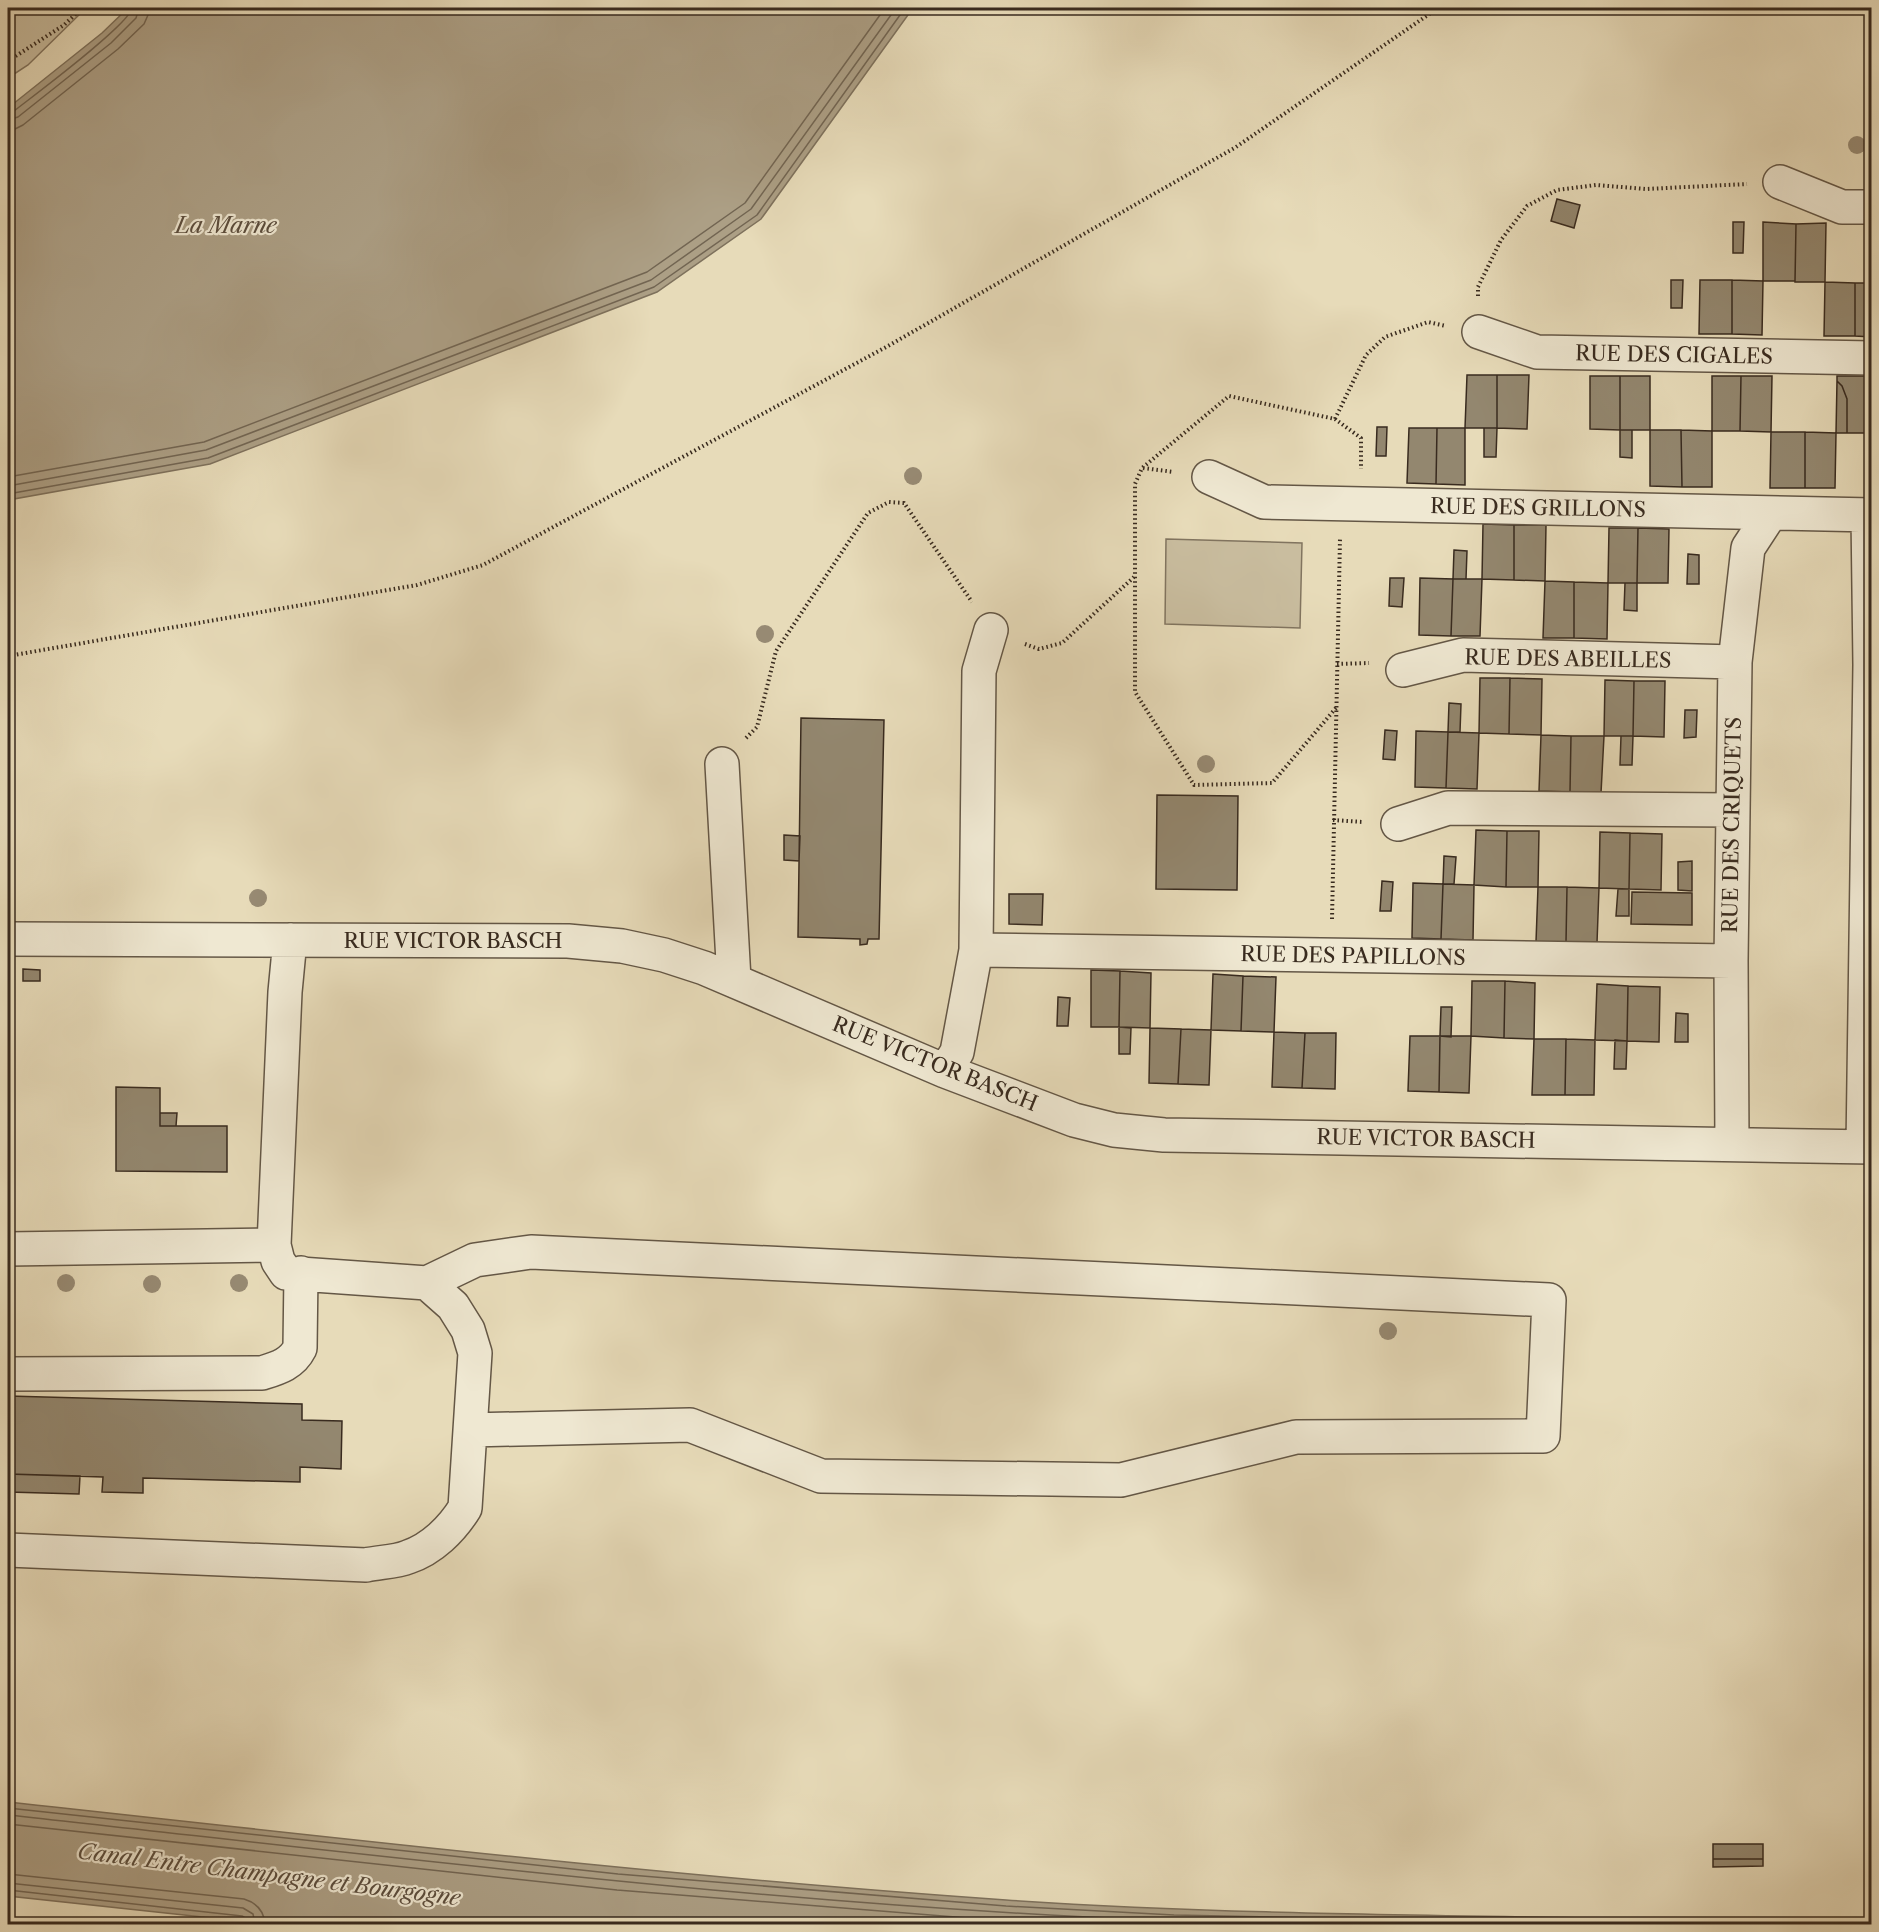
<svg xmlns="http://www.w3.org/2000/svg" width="1879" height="1932" viewBox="0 0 1879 1932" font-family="'Libre Caslon Text',serif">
<rect width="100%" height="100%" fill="#e7dbb9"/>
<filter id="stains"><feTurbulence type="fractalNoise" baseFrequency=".00333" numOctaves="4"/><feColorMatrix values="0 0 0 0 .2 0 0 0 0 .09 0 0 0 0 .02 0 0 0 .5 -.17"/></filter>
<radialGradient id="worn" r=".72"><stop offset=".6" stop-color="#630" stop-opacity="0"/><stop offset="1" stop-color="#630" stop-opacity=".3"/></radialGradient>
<path fill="#c9bd9f" stroke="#81745f" stroke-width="1.5" d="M8,8H86L28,65L8,78Z
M1166,539L1302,543L1300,628L1165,624Z"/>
<path fill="#ac9f85" stroke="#7e715c" stroke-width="1.5" d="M128,8H913L761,219L657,292L210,464L8,500V108L102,33Z
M8,1802C340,1838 672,1877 1006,1900C1287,1919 1570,1914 1851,1924H268L8,1896Z"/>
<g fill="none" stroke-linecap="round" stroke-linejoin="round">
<path stroke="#726552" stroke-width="1.5" d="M8,113L14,111C33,96 130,24 132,8
M8,120L18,117L111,43L136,18L139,8
M8,129H15L23,125L118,49L144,24L148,15V8
M8,477L204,442L647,272L745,203L885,8
M8,486L206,450L651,280L751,209L896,8
M8,494L208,458L654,287L757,215L905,8
M8,1808L618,1874L1006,1906L1174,1915L1633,1924
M8,1815C430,1861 854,1915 1280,1924
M8,1824L617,1890L1044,1924
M8,1874L244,1899C257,1903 264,1911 265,1924
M8,1883L243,1908L253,1914L255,1924
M8,1890L242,1916L247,1919L248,1924"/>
</g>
<path fill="#93876f" stroke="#392b1f" stroke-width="1.5" d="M1557,199L1580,205L1574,228L1551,221Z
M1733,222H1744L1743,253H1733Z
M1763,222L1796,224L1795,281H1763Z
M1826,223L1825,282H1795L1796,224Z
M1671,280H1683L1682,308H1671Z
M1700,280H1732V334H1699Z
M1732,280L1763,281L1762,335L1732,334Z
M1825,282L1855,283V336H1824Z
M1855,283H1872V337L1855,336Z
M1467,375H1497V428H1465Z
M1497,375H1529L1527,429L1497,428Z
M1590,376H1620V430L1590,429Z
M1620,376H1650V430H1620Z
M1712,376H1741L1740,431H1712Z
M1741,376H1772L1771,432L1740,431Z
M1837,376H1866L1865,433H1847V399L1842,386L1837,381Z
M1866,376H1872V433H1865Z
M1837,381L1842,386L1847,399V433H1836Z
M1377,427H1387L1386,456H1376Z
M1409,428H1437L1436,484L1407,483Z
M1437,428H1465V485L1436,484Z
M1484,428H1497L1496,457H1484Z
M1620,430H1632V458L1620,457Z
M1650,430H1681L1682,487L1650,486Z
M1681,430L1712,431V487H1682Z
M1771,432H1805V488H1770Z
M1805,432L1836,433L1835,488H1805Z
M1483,524L1514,525V580L1482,579Z
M1514,525H1546L1545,581L1514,580Z
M1609,528H1638L1637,583H1608Z
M1638,528L1669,529L1668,583H1637Z
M1454,550L1467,551L1466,579H1453Z
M1688,554L1699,555V584H1687Z
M1390,578H1404L1402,607L1389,606Z
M1420,578L1453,579L1451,636L1419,635Z
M1453,579H1482L1480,636H1451Z
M1545,581L1574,582V638H1543Z
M1574,582L1608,583L1607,639L1574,638Z
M1625,583H1637V611L1624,610Z
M1480,678H1510L1509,734L1479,733Z
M1510,678L1542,679L1541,735L1509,734Z
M1605,680L1634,681L1633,736H1604Z
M1634,681H1665L1664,737L1633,736Z
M1449,703L1461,704L1460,732H1448Z
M1685,710H1697L1696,737L1684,738Z
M801,718L884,720L879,939H868L867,944L860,945V939L798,937Z
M1385,730L1397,731L1395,760L1383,759Z
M1416,731L1448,732L1446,788L1415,787Z
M1448,732L1479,733L1477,789L1446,788Z
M1541,735L1571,736L1570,792L1539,791Z
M1571,736H1604L1601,793L1570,792Z
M1621,736H1633L1632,765H1620Z
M1157,795L1238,796L1237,890L1156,889Z
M1476,830L1507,831L1506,887L1474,885Z
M1507,831H1539L1538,887H1506Z
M1600,832L1630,833L1629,889L1599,888Z
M1630,833L1662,834L1661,890L1629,889Z
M784,835L800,836L799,861L784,860Z
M1444,856L1456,857L1454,884H1443Z
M1692,861V891L1678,890V862Z
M1382,881L1393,882L1391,911H1380Z
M1413,883L1443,884L1441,939L1412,938Z
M1443,884L1474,885L1473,940L1441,939Z
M1538,887H1567L1566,942H1536Z
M1567,887L1599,888L1597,943L1566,942Z
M1618,889H1629V916H1616Z
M1632,892L1692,893V925L1631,924Z
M1009,894H1043L1042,925L1009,924Z
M23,969L40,970V981H23Z
M1091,970L1120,971L1119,1027H1091Z
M1120,971L1151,973L1150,1028L1119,1027Z
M1213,974L1243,976L1241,1031L1211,1030Z
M1243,976L1276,977L1274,1032L1241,1031Z
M1472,981H1505L1504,1038L1471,1036Z
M1505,981L1535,983L1534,1039L1504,1038Z
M1597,984L1628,986L1627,1041L1595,1040Z
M1628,986L1660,987L1659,1042L1627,1041Z
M1058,997L1070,998L1068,1026H1057Z
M1441,1007H1452L1451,1037L1440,1036Z
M1676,1013L1688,1014V1042H1675Z
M1119,1027L1131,1028L1130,1054H1119Z
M1150,1028L1181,1029L1178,1084L1149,1083Z
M1181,1029L1211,1030L1209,1085L1178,1084Z
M1274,1032L1305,1033L1302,1088L1272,1087Z
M1305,1033H1336L1335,1089L1302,1088Z
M1410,1036H1440L1439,1092L1408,1091Z
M1440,1036H1471L1469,1093L1439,1092Z
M1534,1039H1566L1565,1095H1532Z
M1566,1039L1595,1040L1594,1095H1565Z
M1615,1040L1627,1041L1626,1069H1614Z
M116,1087L160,1088V1126H227V1172L116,1171Z
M160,1113H177L176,1126H160Z
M8,1396L302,1404V1420L342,1421L341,1469L300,1467V1482L143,1478V1493L102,1492L103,1477L8,1474Z
M8,1474L80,1476L79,1494L8,1492Z
M1713,1844H1763V1859H1713Z
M1713,1859H1763V1866L1713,1867Z"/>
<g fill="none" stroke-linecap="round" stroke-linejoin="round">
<g stroke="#645746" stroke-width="36">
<path id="minor" d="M1780,182L1842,207H1872
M1479,332L1537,352L1872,358
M1209,477L1264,502L1872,515
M1403,670L1463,655L1735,662
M722,764L734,980
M1398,824L1448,808L1732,810
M8,939L568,941L622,946L664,955L704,968L945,1071L1074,1120L1114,1130L1164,1135L1872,1147
M976,950L1731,961
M945,1071L957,1052L976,950L979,671L991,630
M1732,1144L1731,961L1735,662L1748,548L1771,513
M1863,1147L1870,665L1868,515
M8,1249L274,1245
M427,1283L475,1260L531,1252L1549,1300L1543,1436L1296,1437L1121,1480L821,1476L690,1425L470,1430
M8,1374L262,1373C278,1368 292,1364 300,1348L301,1273
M8,1550L366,1565C380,1562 396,1562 408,1557C432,1549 452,1529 465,1508L475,1353L468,1330L453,1306L427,1283L286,1273L278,1261L274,1245L285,992L290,940"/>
</g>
<path stroke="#392b1f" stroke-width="4" stroke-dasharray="1.5 3" stroke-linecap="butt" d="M8,61L64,25L82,8
M1478,296V287L1501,240L1527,206L1557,190L1596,185L1646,189L1747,184
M1335,419L1366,355L1385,337L1428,322L1446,326
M1143,468L1174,472
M1025,644L1039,649L1062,643L1134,577
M8,656L417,585L483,565L888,346L1236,147L1438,8
M1337,664L1369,663
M1336,708L1272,783L1194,785L1135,692V484L1142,468L1229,396L1335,419L1361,438V469
M746,738L757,727L776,651L868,513L889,502L904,503L972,602
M1333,820L1363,822
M1332,919L1340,539
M8,1920L47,1924"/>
<use href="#minor" stroke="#efe8d2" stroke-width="33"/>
</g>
<g fill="#978a73">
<circle cx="1857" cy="145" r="9"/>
<circle cx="913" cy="476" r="9"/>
<circle cx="765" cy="634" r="9"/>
<circle cx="1206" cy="764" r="9"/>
<circle cx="258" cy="898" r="9"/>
<circle cx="66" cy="1283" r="9"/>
<circle cx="239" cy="1283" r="9"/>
<circle cx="152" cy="1284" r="9"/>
<circle cx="1388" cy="1331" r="9"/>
</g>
<g text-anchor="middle" stroke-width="4.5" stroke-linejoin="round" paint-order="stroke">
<g font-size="21" fill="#392b1f" stroke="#efe8d2">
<text transform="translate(1674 355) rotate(1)" y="7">RUE DES CIGALES</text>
<text transform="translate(1538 508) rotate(1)" y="7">RUE DES GRILLONS</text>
<text transform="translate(1568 659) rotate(1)" y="7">RUE DES ABEILLES</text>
<text transform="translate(1732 825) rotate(-89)" y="7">RUE DES CRIQUETS</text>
<text x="453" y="948">RUE VICTOR BASCH</text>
<text transform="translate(1353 956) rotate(1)" y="7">RUE DES PAPILLONS</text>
<text transform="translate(935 1064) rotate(22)" y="7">RUE VICTOR BASCH</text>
<text transform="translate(1426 1139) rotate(1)" y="7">RUE VICTOR BASCH</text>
</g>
<g font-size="22" font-style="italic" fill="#5c4e3e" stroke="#efe8d2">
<text x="226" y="233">La Marne</text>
<text transform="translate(269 1874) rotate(7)" y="8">Canal Entre Champagne et Bourgogne</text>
</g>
</g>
<rect width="1879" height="1932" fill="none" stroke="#e7dbb9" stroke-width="30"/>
<rect x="9" y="9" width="1861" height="1914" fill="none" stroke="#392b1f" stroke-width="3"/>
<rect x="15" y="15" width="1849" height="1902" fill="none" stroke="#392b1f" stroke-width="1.5"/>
<rect width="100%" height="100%" filter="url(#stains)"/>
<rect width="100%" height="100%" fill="url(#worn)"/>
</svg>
